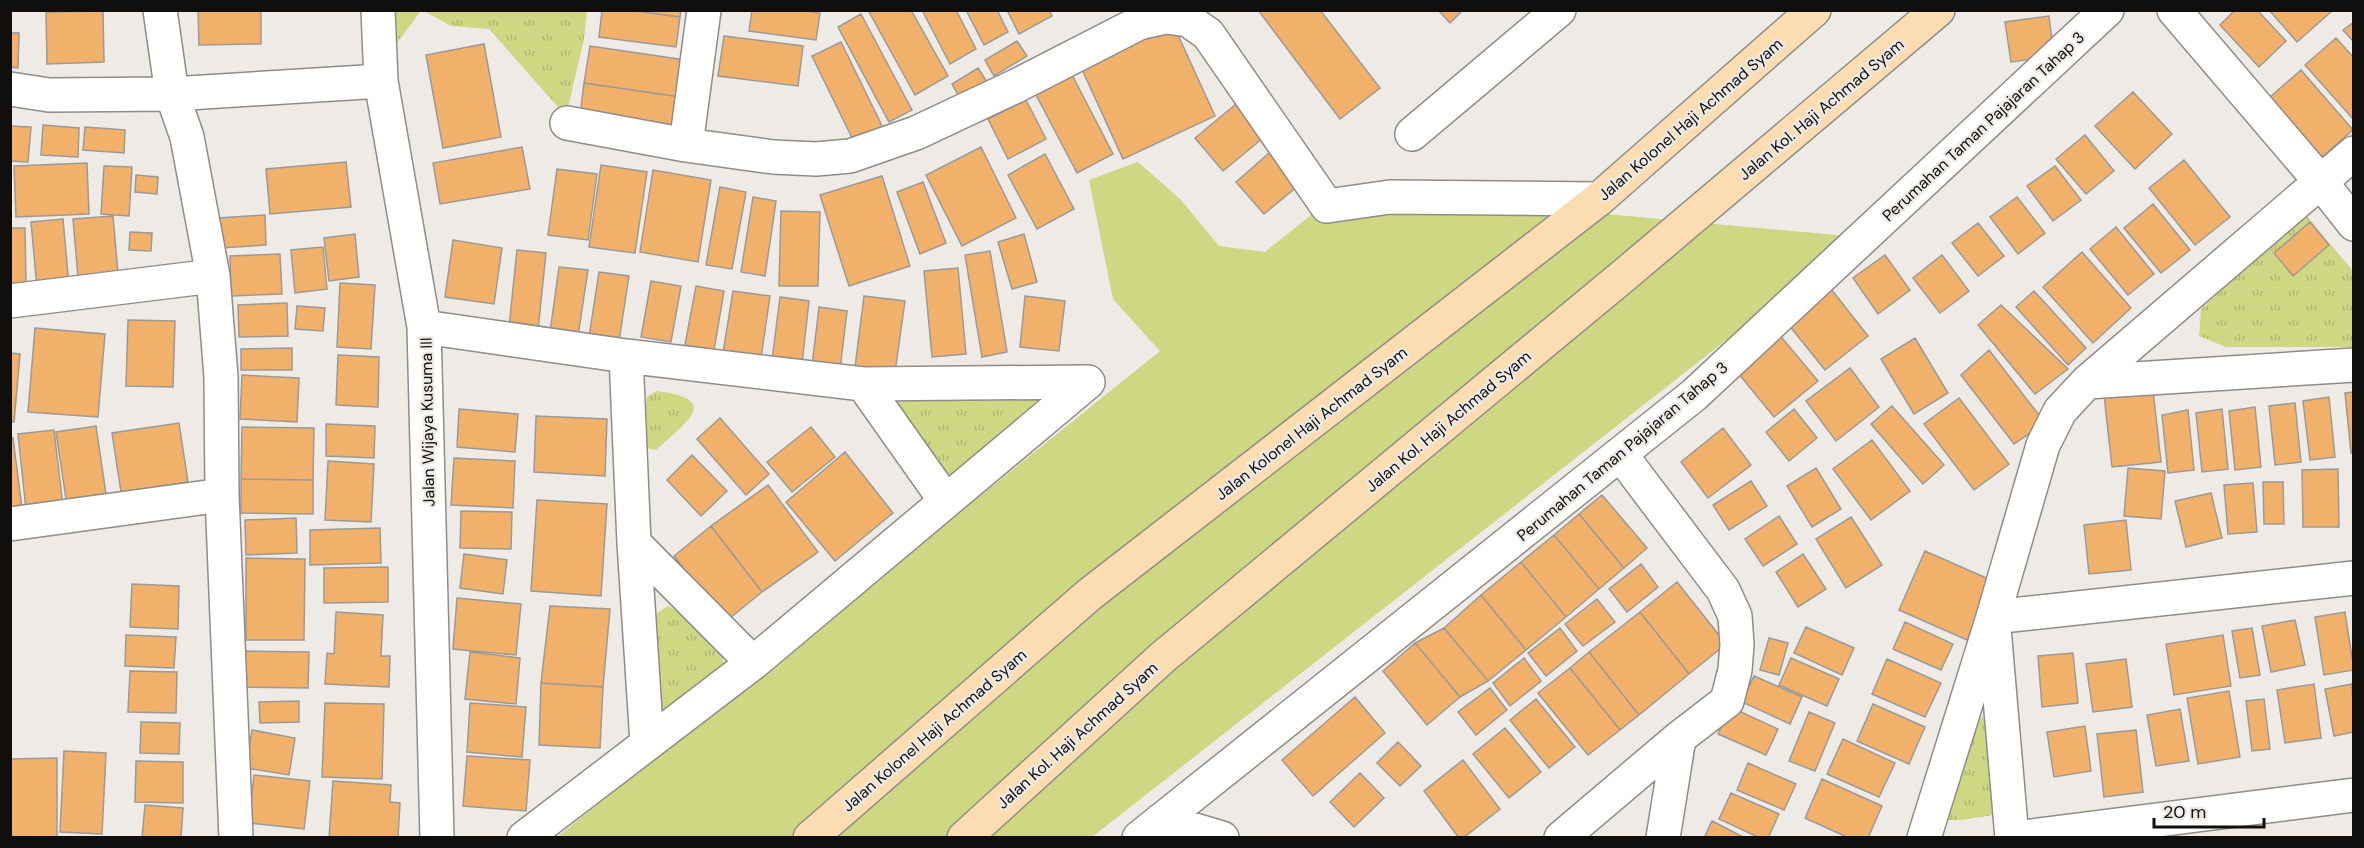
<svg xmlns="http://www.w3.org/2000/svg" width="2364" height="848" viewBox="0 0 2364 848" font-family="'DM Sans',sans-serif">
<defs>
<pattern id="grass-tufts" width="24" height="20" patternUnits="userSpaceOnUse" patternTransform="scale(1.5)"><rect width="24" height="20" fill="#ced782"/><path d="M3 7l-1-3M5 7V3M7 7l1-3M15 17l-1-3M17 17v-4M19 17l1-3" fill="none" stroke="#b0b76f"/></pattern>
</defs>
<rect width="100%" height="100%" fill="#eeeae6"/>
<path fill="url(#grass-tufts)" d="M396,11H421L396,44Z
M424,11H587L584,39L566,116L489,29L451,26Z
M2305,214L2353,271V347H2226L2199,336L2201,309Z
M656,391C723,399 686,422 656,450L647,448L642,444L644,412L647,397Z
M893,393L1050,399L952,477H946L891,409Z
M668,606L680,613L721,655L724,663L720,670L664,714L658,711L654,622L656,614Z
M1979,717L1984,718L1989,734L1994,815L1961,820H1947L1937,809Z"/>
<path fill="#ced782" d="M1138,162L1180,199L1219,246L1265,252L1342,190L1858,237L1092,837L556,838L1160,351L1113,299L1089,180Z"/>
<path fill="#f2b16a" stroke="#9d9995" stroke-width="1.5" d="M198,10H261V44L199,45Z
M602,10H628L680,17L676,47L599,37Z
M628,10H681L680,17Z
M752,10H801L820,13L816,40L749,31Z
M868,10H911L948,76L915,95Z
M922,10H956L976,49L950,64Z
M966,10H997L1008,32L984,45Z
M1007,10H1049L1052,16L1019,34Z
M1258,10H1320L1380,88L1340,119Z
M1438,10H1463L1450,23Z
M2235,10H2257L2286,41L2259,67L2220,25Z
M2269,10H2331L2332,11L2297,42Z
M103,11L104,62L47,64L46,12Z
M861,14L912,110L889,122L838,27Z
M2049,16L2054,56L2011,62L2005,22Z
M1172,22L1215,116L1123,159L1080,65Z
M2354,22V42L2343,30Z
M10,33H19L18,68L10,67Z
M724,36L803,46L798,86L718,76Z
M2336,38L2354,58V120L2305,65Z
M1017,41L1027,56L994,76L985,60Z
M841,42L885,132L856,146L812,56Z
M484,44L501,137L443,148L426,55Z
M590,46L685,60L680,97L584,83Z
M978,68L987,82L960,98L952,84Z
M2301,70L2353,130L2322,157L2270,97Z
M1070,71L1113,154L1077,173L1034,91Z
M584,83L680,97L675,129L580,115Z
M2133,92L2172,134L2135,169L2095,126Z
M1026,100L1046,139L1008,159L988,119Z
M1236,104L1263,138L1223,171L1195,138Z
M43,125L79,128L78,157L41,155Z
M10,126L31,127L28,162L10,161Z
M85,127L125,130L124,153L83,150Z
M2085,135L2114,171L2086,194L2056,159Z
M522,147L530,189L440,204L433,163Z
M981,147L1016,218L962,246L926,175Z
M1276,147L1304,181L1264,214L1236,182Z
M1045,154L1074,209L1037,229L1008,175Z
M2184,160L2230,217L2195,245L2149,188Z
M346,162L351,207L270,214L266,169Z
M87,163L89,214L16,217L14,166Z
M601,165L647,172L635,253L589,247Z
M104,166L132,167L129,216L101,214Z
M2055,166L2081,200L2053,221L2027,186Z
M557,169L597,174L588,240L548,235Z
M653,170L711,180L698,262L640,252Z
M136,175L158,177L157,194L135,192Z
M882,176L910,266L849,286L820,195Z
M923,182L946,243L920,254L897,192Z
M720,187L746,192L732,269L706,265Z
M753,197L776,201L765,276L741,272Z
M2017,197L2045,233L2018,254L1990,217Z
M2153,204L2190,250L2161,273L2124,228Z
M781,211L820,212L818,286H779Z
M265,215L266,245L220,248L218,218Z
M113,216L119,285L79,289L73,219Z
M63,219L69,286L37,288L31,222Z
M2310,222L2329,245L2293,276L2274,253Z
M1978,223L2004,256L1978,276L1952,243Z
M2116,227L2154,274L2128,295L2090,249Z
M10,228H25L26,285L10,286Z
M130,232L152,233L151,251L129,250Z
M355,234L359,277L329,281L324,238Z
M1024,234L1037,282L1012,289L998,242Z
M453,240L502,248L494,304L445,297Z
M323,247L327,289L295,293L291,250Z
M517,250L546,253L538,330L509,327Z
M990,251L1007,352L982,357L965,255Z
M2082,252L2131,308L2093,343L2043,287Z
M280,254L282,294L231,296L230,256Z
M1885,255L1910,290L1878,314L1853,278Z
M1942,255L1969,291L1940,313L1913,278Z
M559,267L588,270L578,336L550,332Z
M958,268L966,354L932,357L924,271Z
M599,272L629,276L619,341L589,337Z
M651,281L681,286L671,342L641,337Z
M340,283L375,285L371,349L337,347Z
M696,286L724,291L714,350L685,345Z
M1831,289L1868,336L1825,370L1788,324Z
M733,291L770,296L761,358L723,353Z
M2034,291L2086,348L2068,365L2016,307Z
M864,296L905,301L895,372L855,367Z
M1025,296L1065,301L1059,351L1020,347Z
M780,297L809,301L802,364L772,360Z
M287,303L288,336L239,337L238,305Z
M2001,305L2068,369L2035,394L1978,325Z
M297,306L325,308L323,331L295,329Z
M819,307L847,311L840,370L812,366Z
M128,320L175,321L173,387L126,386Z
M35,328L105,334L98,417L28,412Z
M1777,332L1818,381L1774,417L1734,368Z
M1915,338L1948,393L1914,414L1881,359Z
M292,348V370H241V349Z
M1989,350L2045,423L2014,444L1961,375Z
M10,353L20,354L14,422H10Z
M338,355L379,357L378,407L336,405Z
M1850,368L1879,407L1836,441L1806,401Z
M242,375L299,378L297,422L240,419Z
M2153,390L2161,462L2112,467L2104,395Z
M2354,392V452L2351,453L2345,393Z
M2329,397L2335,457L2310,460L2303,401Z
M1959,398L2009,464L1974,490L1924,424Z
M2295,403L2301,462L2275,465L2269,406Z
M1892,406L1944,465L1923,484L1871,424Z
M2255,407L2261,467L2235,470L2229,411Z
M459,409L518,414L515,452L457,447Z
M1794,409L1817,438L1789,461L1766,432Z
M2222,409L2228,469L2202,472L2196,413Z
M2188,410L2194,470L2168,473L2162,415Z
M536,416L607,419L605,476L534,472Z
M720,418L769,474L746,495L697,439Z
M179,423L188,482L121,492L112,433Z
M326,424L375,426L374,458L326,456Z
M96,426L106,494L66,499L56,432Z
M242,427L314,428L313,480L241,479Z
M811,427L835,457L792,492L767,462Z
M1723,428L1751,465L1708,498L1681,462Z
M54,430L63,506L26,510L18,434Z
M13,438L23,516L10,518V439Z
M1872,440L1910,491L1871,520L1833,469Z
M845,452L893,513L835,561L786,502Z
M692,455L727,491L701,516L667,480Z
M454,458L515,461L513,508L451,505Z
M328,461L374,464L371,522L325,520Z
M1816,468L1841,509L1812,527L1787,486Z
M2128,468L2165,471L2161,519L2124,516Z
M2338,469L2339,527H2303L2302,470Z
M241,479L313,480V514L241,513Z
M1751,481L1767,506L1729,530L1713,505Z
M2263,482H2283L2284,524H2264Z
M2253,483L2257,532L2228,534L2224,485Z
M768,485L818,552L762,592L711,526Z
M2211,493L2222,538L2186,547L2175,501Z
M1602,495L1647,548L1624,568L1579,514Z
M537,500L607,504L601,596L531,591Z
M461,511L512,512L511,549L460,548Z
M1579,514L1624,568L1599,589L1554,535Z
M1779,516L1797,544L1763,566L1745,539Z
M1851,517L1882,565L1846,588L1816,539Z
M296,518L297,553L246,555L245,520Z
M2126,520L2131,570L2089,574L2084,525Z
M711,526L762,592L725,622L674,556Z
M380,528L381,563L310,565V530Z
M1554,535L1599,589L1566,617L1521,562Z
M1925,551L1993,581L1967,640L1899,610Z
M464,554L507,560L503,594L460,588Z
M1803,554L1826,589L1798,607L1776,572Z
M246,558L305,559L304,640H246Z
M1521,562L1566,617L1526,650L1481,595Z
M1641,564L1658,587L1627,612L1609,589Z
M388,567V602L324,603V568Z
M1677,582L1726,644L1689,674L1640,612Z
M132,584L179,586L178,629L130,627Z
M1481,595L1526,650L1488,681L1444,628Z
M457,598L521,604L516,655L453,649Z
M1597,599L1615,622L1583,646L1565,624Z
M550,606L610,609L603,687L541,683Z
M336,612L383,615L381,656H390L389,687L325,684L327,653L334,654Z
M1640,612L1689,674L1639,715L1589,652Z
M2345,612L2354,670L2324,675L2315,617Z
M2295,620L2305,665L2271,672L2262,626Z
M1905,622L1953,644L1941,670L1893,649Z
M1806,627L1854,648L1842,675L1794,653Z
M1444,628L1488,681L1460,697L1415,643Z
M1560,628L1577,651L1546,676L1528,653Z
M2252,628L2260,675L2240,678L2232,631Z
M126,635L176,637L174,668L125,666Z
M2223,635L2231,686L2174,695L2166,644Z
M1769,638L1788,643L1779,675L1760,670Z
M1415,643L1460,697L1427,725L1383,671Z
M241,651L309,652L308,688L240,687Z
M470,652L520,658L516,704L465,699Z
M1589,652L1639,715L1620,730L1570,668Z
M2073,653L2078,703L2042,707L2038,656Z
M1524,658L1541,681L1510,706L1493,683Z
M1791,658L1839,679L1827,706L1779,685Z
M1887,659L1941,683L1925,717L1872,694Z
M2126,659L2132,707L2093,712L2086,664Z
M1570,668L1620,730L1588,755L1538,693Z
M130,671L177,672L176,713L128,712Z
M1754,676L1802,697L1790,724L1742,702Z
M541,683L603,687L600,748L539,745Z
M2314,684L2321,738L2285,743L2277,690Z
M2352,684L2354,732L2334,736L2325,689Z
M1490,688L1507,710L1476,735L1458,712Z
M2229,691L2240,757L2198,764L2187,698Z
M1355,697L1385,733L1313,796L1282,760Z
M1536,699L1575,747L1549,768L1510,720Z
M2264,699L2270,749L2252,751L2246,701Z
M299,701V722L260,723L259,702Z
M325,703L384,704L382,779L322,777Z
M470,703L526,707L522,757L467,752Z
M1873,704L1925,727L1909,764L1857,741Z
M1730,707L1778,729L1766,755L1718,734Z
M2180,709L2189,761L2156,766L2147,715Z
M1809,712L1835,723L1815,771L1789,761Z
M141,722L180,723L179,754L140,753Z
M2085,726L2091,771L2054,777L2047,732Z
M1505,728L1541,772L1509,798L1473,754Z
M252,730L295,738L289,775L246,768Z
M2136,730L2143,792L2104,797L2097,734Z
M1843,739L1895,763L1879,797L1827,774Z
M1398,742L1421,766L1400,786L1377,763Z
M64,751L106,753L102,834L60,832Z
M467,756L530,760L526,811L463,806Z
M57,758V838H10V759Z
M1463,760L1500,809L1463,838H1459L1424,791Z
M136,761L183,762V803L135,802Z
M1748,763L1796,784L1784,810L1737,790Z
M1360,773L1384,798L1354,827L1330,802Z
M254,775L310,781L304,829L249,823Z
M1822,779L1882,806L1868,838H1849L1805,818Z
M333,781L391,785L390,802L400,803L398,837L329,838Z
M1731,793L1779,814L1768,838H1760L1719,819Z
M145,805L183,808L181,838H142Z
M1712,821L1745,838H1704Z"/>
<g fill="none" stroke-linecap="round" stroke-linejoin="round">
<g stroke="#908c88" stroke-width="36">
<path id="minor" d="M160,10L172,94L187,137L213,276L221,377L222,495L236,838
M378,10L381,81L424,327L437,838
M2174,10L2320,181L2354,224
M10,89L49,95L172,94L381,81
M567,123L686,145L773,157L816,159L850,156L916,133L1016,86L1139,23L1166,17L1188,20L1208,34L1327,206L1390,197L1599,199
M1412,134L1559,10
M686,145L704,10
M10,301L213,276
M424,327L626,356L863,384L1088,382
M626,356L634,543L647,743
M2087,382L2354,365
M863,384L945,500
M10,524L222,495
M634,543L753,663
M1161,820L1222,838
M524,838L753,663L1088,382
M1139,838L1694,395L2107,10
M1561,838L1679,738L1727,701L1735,670L1737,645L1735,616L1723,590L1621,455
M1663,838L1679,738
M1924,838L1993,617L2043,445L2060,411L2087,382L2354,153
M2012,838L1993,617L2354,578
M2016,838L2354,795"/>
</g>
<g stroke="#908c88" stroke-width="36">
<path id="secondary" d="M810,838L1090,594L1599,199L1814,10
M964,838L1163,657L1622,277L1938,10"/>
</g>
<use href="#minor" stroke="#fff" stroke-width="33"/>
<use href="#secondary" stroke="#fcddb2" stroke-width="33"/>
</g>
<g text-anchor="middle" stroke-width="4.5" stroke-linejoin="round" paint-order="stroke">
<g font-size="16" fill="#100f0e" stroke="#eeeae6">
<text transform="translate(1821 109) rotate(-40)" y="6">Jalan Kol. Haji Achmad Syam</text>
<text transform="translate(1690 119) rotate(-41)" y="6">Jalan Kolonel Haji Achmad Syam</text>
<text transform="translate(1983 126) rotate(-43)" y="6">Perumahan Taman Pajajaran Tahap 3</text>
<text transform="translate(1448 421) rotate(-40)" y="6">Jalan Kol. Haji Achmad Syam</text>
<text transform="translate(427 422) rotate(-91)" y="6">Jalan Wijaya Kusuma III</text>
<text transform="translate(1311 423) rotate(-38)" y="6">Jalan Kolonel Haji Achmad Syam</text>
<text transform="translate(1622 451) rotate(-40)" y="6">Perumahan Taman Pajajaran Tahap 3</text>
<text transform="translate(934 730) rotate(-41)" y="6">Jalan Kolonel Haji Achmad Syam</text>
<text transform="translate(1077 735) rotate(-42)" y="6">Jalan Kol. Haji Achmad Syam</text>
</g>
</g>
<rect width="2364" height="848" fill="none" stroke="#100f0e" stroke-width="24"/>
<path d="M2154 818v9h110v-9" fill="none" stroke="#100f0e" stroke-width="3"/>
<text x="2163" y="818" font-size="18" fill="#100f0e" stroke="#eeeae6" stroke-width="4.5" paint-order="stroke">20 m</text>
</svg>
